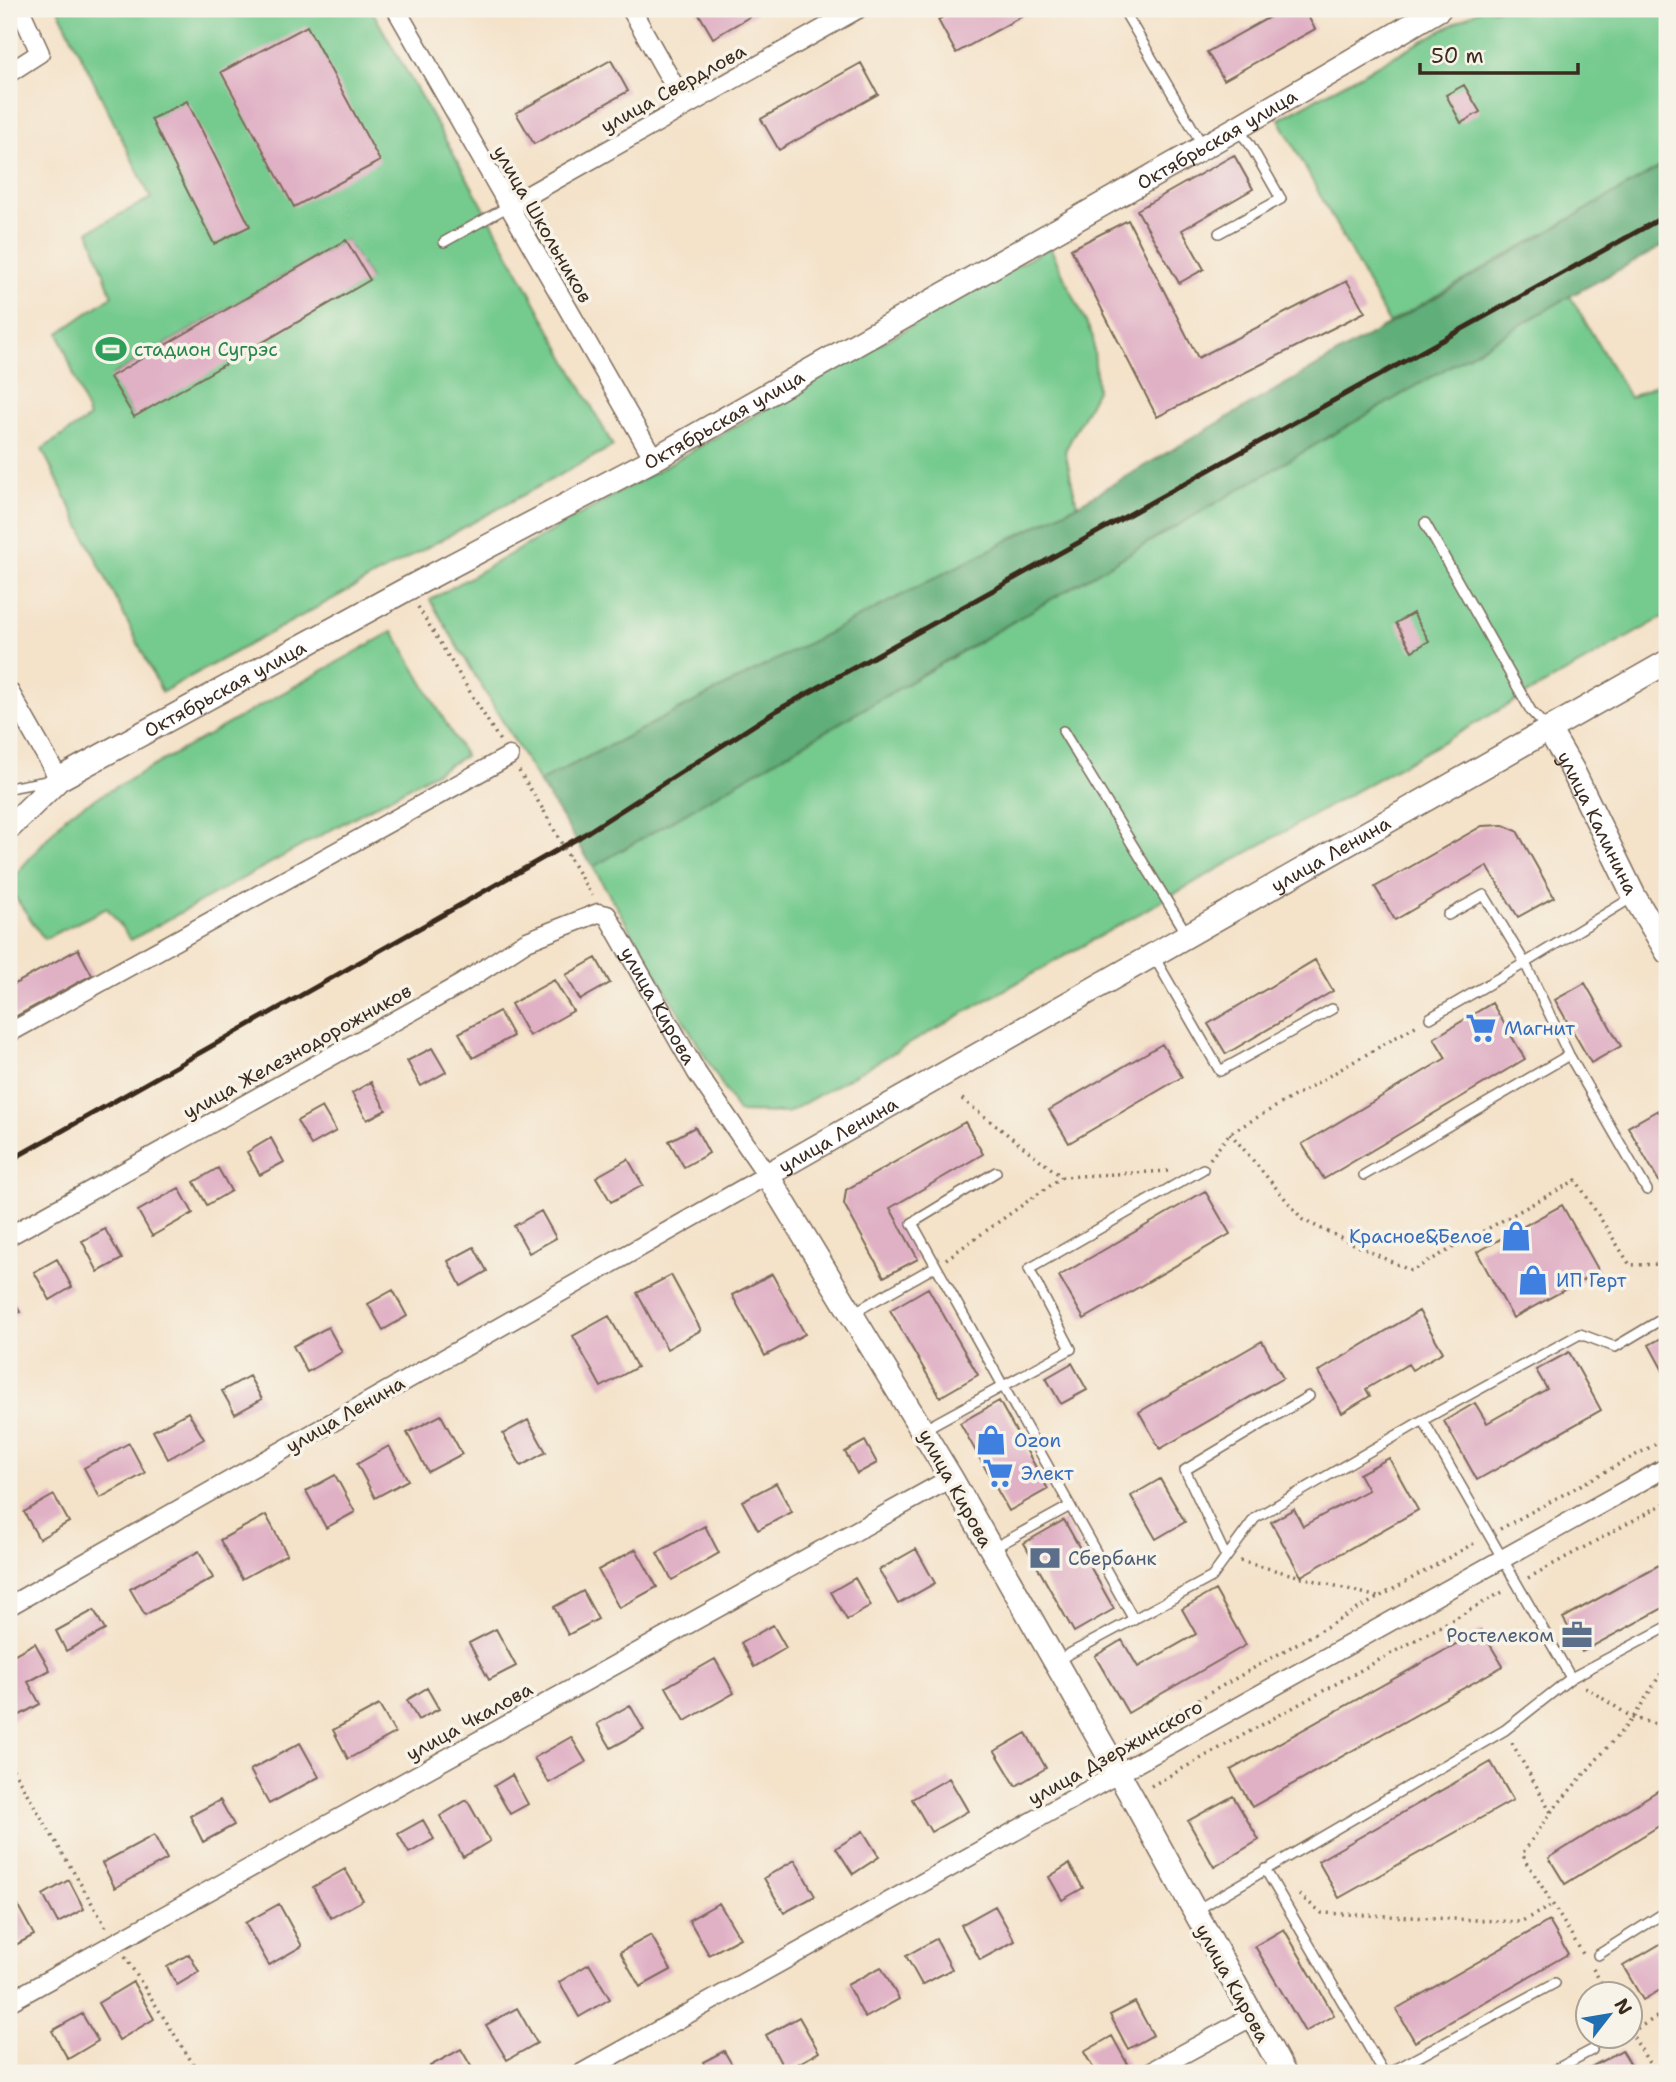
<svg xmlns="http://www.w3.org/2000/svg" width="1676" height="2082" viewBox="0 0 1676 2082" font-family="'Shantell Sans',sans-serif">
<rect width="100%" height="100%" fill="#f7f3e8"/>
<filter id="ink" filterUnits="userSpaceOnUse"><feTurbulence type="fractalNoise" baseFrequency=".0143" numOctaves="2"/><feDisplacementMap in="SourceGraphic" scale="14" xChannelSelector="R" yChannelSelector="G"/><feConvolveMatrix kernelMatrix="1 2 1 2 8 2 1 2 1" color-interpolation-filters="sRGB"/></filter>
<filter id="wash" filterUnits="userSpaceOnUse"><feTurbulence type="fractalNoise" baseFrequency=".00686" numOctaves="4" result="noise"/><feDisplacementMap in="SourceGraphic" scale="28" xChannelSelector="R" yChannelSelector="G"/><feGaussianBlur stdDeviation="1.57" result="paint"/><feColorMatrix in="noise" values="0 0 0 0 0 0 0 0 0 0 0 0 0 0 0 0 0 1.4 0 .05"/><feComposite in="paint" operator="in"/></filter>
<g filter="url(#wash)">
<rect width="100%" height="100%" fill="#f4e2c9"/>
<path fill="#75ca8e" stroke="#587a56" stroke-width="2" fill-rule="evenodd" d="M58,9H371L488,215L613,446L162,692L42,449L89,418L59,333L112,296L89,231L151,198ZM346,240L370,279L133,416L111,376Z
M1481,9H1667V163L1389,323L1279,119Z
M1050,247L1093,337L1097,390L1065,451L1077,505L539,782L430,600Z
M1570,296L1630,398L1667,379V615L787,1113L738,1112L593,867Z
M393,631L465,756L131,940L107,908L44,939L9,888V882L68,814Z"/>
<path fill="#60ae79" stroke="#4e6c4c" stroke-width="2" d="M1667,163V244L1570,296L593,867L539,782L1077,505Z"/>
<g id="blocks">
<path fill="#e0b1c5" d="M696,9H763L713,38Z
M957,9H1035L956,53L938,20Z
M1284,9H1304L1315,29L1224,80L1207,52Z
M307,26L380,161L294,207L221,72Z
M611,60L628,91L534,144L516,113Z
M861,63L878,94L779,150L761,119Z
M1464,85L1480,112L1461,123L1446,95Z
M187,101L250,226L214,244L151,119Z
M1234,155L1253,189L1182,230L1204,269L1179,283L1137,210Z
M1128,220L1198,358L1347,281L1365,312L1157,417L1071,249Z
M346,240L370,280L134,417L110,377Z
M1413,613L1429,641L1412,651L1396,623Z
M1503,825L1517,831L1554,897L1518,917L1487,866L1395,920L1375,887L1482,826Z
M78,949L92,975L15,1017L9,1005V987Z
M596,958L610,983L580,1000L566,975Z
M1315,960L1333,991L1226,1054L1208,1024Z
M554,980L573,1011L529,1036L511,1004Z
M1585,983L1621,1046L1591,1063L1555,1000Z
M1492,1003L1525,1059L1324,1179L1302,1144L1446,1058L1434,1038Z
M499,1011L513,1036L473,1058L459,1033Z
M1162,1044L1182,1077L1069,1143L1049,1110Z
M432,1048L446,1072L421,1086L407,1061Z
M371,1082L386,1110L367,1120L352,1093Z
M322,1107L336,1131L311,1145L297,1121Z
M1658,1110L1667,1126L1665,1192L1628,1127Z
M965,1122L983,1154L890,1208L918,1259L884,1277L844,1204L846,1190Z
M695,1127L709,1153L684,1167L669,1141Z
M271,1138L284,1162L260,1175L247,1152Z
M628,1159L643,1185L611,1202L596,1177Z
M218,1168L231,1191L207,1205L194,1182Z
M179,1188L193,1213L152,1236L138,1211Z
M1205,1191L1230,1234L1084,1319L1059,1276Z
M1562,1205L1599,1271L1513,1318L1477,1252Z
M541,1211L556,1238L529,1253L514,1226Z
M105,1229L122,1259L98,1272L82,1241Z
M474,1247L487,1271L461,1286L448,1261Z
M57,1259L72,1287L50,1300L34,1272Z
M772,1274L805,1334L765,1356L732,1295Z
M671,1275L701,1330L667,1349L637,1293Z
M928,1288L978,1375L940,1397L890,1310Z
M393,1290L407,1316L383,1330L368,1304Z
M9,1292L20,1312L9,1318Z
M1419,1311L1443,1352L1412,1370L1408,1364L1366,1389L1370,1396L1342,1413L1318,1372Z
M609,1316L637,1367L601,1387L573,1336Z
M328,1327L342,1352L307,1372L293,1346Z
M1667,1335V1378L1649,1345Z
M1262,1341L1283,1378L1160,1449L1139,1412Z
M1569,1352L1601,1410L1477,1480L1444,1421L1475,1403L1487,1423L1547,1389L1536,1370Z
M1072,1363L1087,1390L1061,1404L1046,1378Z
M249,1376L262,1399L235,1414L222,1391Z
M999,1401L1048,1489L1009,1511L960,1423Z
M188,1412L204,1439L168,1459L153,1431Z
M441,1415L462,1454L428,1472L407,1433Z
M528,1420L546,1452L521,1466L503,1434Z
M865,1441L877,1463L857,1474L845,1452Z
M129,1443L145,1473L100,1498L84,1468Z
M389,1446L408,1480L375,1498L357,1464Z
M1389,1458L1418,1510L1301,1576L1271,1522L1294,1509L1303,1526L1368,1490L1359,1474Z
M335,1475L355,1512L326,1528L306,1491Z
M1160,1479L1185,1522L1156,1539L1131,1496Z
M776,1483L792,1512L758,1530L742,1501Z
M54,1495L69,1522L39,1539L24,1512Z
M266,1515L287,1554L242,1579L220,1540Z
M1064,1520L1114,1609L1074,1632L1024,1543Z
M705,1526L719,1553L672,1580L657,1553Z
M636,1549L657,1587L619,1608L598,1570Z
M916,1549L935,1583L898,1604L879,1570Z
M199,1551L213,1578L145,1615L130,1589Z
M1659,1565L1667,1581V1606L1582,1652L1563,1618Z
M855,1578L871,1606L847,1620L831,1592Z
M1215,1590L1246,1645L1128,1713L1095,1656L1122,1640L1138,1667L1196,1634L1182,1609Z
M583,1591L598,1619L568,1635L554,1607Z
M94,1610L105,1630L66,1651L56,1631Z
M773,1625L786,1648L754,1667L741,1643Z
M496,1629L516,1666L489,1680L469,1643Z
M1481,1630L1503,1666L1252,1807L1231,1770Z
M35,1643L50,1670L28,1682L40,1704L9,1721V1657Z
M715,1659L734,1693L685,1721L666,1687Z
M427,1688L439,1709L418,1720L407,1700Z
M379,1705L395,1733L348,1759L333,1730Z
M630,1705L644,1730L611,1748L597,1724Z
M1026,1733L1046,1768L1016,1786L995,1751Z
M571,1737L586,1762L549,1783L534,1758Z
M300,1743L319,1777L269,1804L250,1770Z
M1491,1762L1513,1800L1339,1898L1318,1861Z
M512,1775L528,1804L510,1814L494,1786Z
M949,1778L968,1811L931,1832L912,1799Z
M1667,1785V1821L1565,1884L1549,1858Z
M1233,1796L1259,1840L1214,1867L1188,1821Z
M220,1800L234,1825L203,1842L190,1816Z
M467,1800L490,1841L463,1857L440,1816Z
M423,1820L434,1839L409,1853L398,1834Z
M863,1831L879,1857L853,1874L836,1848Z
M154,1835L167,1859L115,1888L102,1863Z
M795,1860L815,1896L784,1913L764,1878Z
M1069,1864L1083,1888L1062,1900L1049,1877Z
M345,1869L363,1900L331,1918L313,1887Z
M69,1880L84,1909L58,1923L43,1895Z
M719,1903L740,1938L709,1955L689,1920Z
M17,1904L34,1935L10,1948L9,1909Z
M279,1904L302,1946L269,1965L245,1923Z
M995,1906L1015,1941L980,1960L961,1925Z
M1549,1921L1568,1954L1415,2042L1396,2009Z
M1284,1929L1334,2015L1305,2032L1255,1946Z
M651,1935L671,1970L640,1987L620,1952Z
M936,1939L952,1969L922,1985L906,1956Z
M1667,1940V1986L1643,2000L1623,1966Z
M189,1954L199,1972L177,1985L167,1967Z
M589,1964L610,1999L579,2017L559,1982Z
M881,1967L899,1999L865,2018L847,1985Z
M133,1982L154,2019L119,2040L98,2003Z
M1135,2002L1153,2035L1128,2049L1110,2015Z
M517,2008L537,2043L507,2060L486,2025Z
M82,2014L98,2041L68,2059L52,2031Z
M799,2017L819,2052L785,2071L766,2035Z
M1112,2036L1128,2065L1114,2073H1096L1084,2052Z
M461,2049L475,2073H434L430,2066Z
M1622,2050L1636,2073H1580Z
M724,2051L737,2073H709L703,2062Z"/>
</g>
</g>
<g filter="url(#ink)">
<use href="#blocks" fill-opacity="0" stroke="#7c6a5a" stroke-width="2"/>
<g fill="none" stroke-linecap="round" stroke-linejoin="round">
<g stroke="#7c6a5a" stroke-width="12">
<path id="service" d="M1123,9L1203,146
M1219,233L1281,199L1249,143L1238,130
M444,242L509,206
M1425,523L1531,711L1547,728
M1063,731L1187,934
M9,788L52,780
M1448,915L1484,895L1525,963L1633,897
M1153,955L1220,1071L1332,1009
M1430,1018L1525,963L1569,1055L1647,1190
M996,1172L912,1223L1134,1620
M1364,1175L1569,1055
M853,1313L936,1266
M1423,1420L1571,1678
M923,1430L1071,1349L1029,1269L1203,1169
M992,1549L1070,1506
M1226,1557L1185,1470L1309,1396
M1056,1661L1212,1577L1255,1518L1423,1420L1580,1334L1615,1347L1667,1316
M1265,1869L1384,2073
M1195,1911L1505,1730L1571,1678L1667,1627
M1598,1955L1667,1911
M1389,2073L1555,1983
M1549,2073L1592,2050"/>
</g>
<g stroke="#7c6a5a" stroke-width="21">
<g id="minor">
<path d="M396,9L654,459"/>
<path d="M631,9L685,105"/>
<path d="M9,73L40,53L20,9"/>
<path d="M509,206L858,9"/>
<path d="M9,691L59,779"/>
<path d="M9,1033L509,756"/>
<path id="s1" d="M9,1236L461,984L527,941L598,913L607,915L697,1073L767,1175L9,1606"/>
<path d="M9,2002L951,1478"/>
<path d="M582,2073L1667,1467"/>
<path d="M1148,2073L1251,2017"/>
</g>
</g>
<g stroke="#7c6a5a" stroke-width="26">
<g id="tertiary">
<path id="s2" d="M1549,730L1572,769L1634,896L1667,952"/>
<path id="s3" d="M9,828L59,779L407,589L654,459L1237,128L1439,9"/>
<path id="s4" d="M1284,2073L1132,1797L951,1478L767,1175L1667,662"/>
</g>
</g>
<path stroke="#7c6a5a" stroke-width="3.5" stroke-dasharray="2 5" stroke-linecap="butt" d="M418,607L500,741
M519,771L544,811
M570,859L592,896
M962,1099L1062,1177L1169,1171
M1230,1133L1303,1220L1411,1271L1576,1180L1630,1265L1667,1264
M1210,1159L1230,1133L1419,1024
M946,1259L1062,1177
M1500,1529L1667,1438
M1240,1561L1378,1597
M1528,1578L1667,1502
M1585,1687L1633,1718L1667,1727
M1125,1741L1478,1541
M1512,1743L1551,1812L1522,1854L1583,1954
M9,1763L106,1927
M1151,1786L1506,1590
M1551,1812L1633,1718L1667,1664
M1299,1895L1322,1913L1520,1922L1553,1905
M125,1957L199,2073
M1593,1969L1608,1994
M1630,2031L1655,2073
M1631,2032L1667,2011"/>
<use href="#service" stroke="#fff" stroke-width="9"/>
<use href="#minor" stroke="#fff" stroke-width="18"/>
<use href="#tertiary" stroke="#fff" stroke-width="23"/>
<path stroke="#3b2a1e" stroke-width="5" d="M9,1161L580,837L776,711L1667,215"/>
<path stroke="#7c6a5a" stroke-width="3.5" stroke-dasharray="2 5" stroke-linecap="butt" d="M544,811L570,859"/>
</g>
</g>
<defs>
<g id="stadium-bare" transform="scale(2.415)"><path d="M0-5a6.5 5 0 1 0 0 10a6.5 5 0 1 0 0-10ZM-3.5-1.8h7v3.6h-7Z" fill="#2e9e5b" stroke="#f7f3e8" stroke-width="2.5" paint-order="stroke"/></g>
<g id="supermarket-bare" transform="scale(2.415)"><path d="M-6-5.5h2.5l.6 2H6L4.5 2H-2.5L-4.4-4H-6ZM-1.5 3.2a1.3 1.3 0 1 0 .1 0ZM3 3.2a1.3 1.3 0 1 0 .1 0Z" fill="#3f7fe0" stroke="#f7f3e8" stroke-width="2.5" paint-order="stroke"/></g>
<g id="shop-bare" transform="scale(2.415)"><path d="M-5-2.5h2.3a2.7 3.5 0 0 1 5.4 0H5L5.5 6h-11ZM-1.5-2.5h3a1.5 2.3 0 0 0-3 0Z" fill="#3f7fe0" stroke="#f7f3e8" stroke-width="2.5" paint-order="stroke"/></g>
<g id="bank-bare" transform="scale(2.415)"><path d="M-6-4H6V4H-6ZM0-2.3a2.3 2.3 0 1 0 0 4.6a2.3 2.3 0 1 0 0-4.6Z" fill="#5c6f8a" stroke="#f7f3e8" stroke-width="2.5" paint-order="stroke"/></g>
<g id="office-bare" transform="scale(2.415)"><path d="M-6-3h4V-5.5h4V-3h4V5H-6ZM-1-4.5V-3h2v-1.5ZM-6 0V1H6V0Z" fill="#5c6f8a" stroke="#f7f3e8" stroke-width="2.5" paint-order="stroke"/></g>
</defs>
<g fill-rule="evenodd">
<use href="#stadium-bare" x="111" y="349"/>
<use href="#supermarket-bare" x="1481" y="1028"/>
<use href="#shop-bare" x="1516" y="1236"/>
<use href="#shop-bare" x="1533" y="1280"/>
<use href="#shop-bare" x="991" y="1440"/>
<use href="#supermarket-bare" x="998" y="1473"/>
<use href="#bank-bare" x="1045" y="1558"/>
<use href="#office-bare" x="1577" y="1635"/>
</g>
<g text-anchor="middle" stroke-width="7" stroke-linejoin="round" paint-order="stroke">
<g font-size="19" fill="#3b2a1e" stroke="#f7f3e8">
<text transform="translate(673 88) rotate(-29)" y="7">улица Свердлова</text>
<text dy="7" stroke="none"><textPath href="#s3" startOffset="1393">Октябрьская улица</textPath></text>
<text transform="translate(543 224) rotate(60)" y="7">улица Школьников</text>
<text dy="7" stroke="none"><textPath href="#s3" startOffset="826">Октябрьская улица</textPath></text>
<text dy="7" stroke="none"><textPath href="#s3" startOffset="259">Октябрьская улица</textPath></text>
<text dy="7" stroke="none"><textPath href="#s2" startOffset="105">улица Калинина</textPath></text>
<text dy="7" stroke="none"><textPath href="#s4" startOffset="1685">улица Ленина</textPath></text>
<text dy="7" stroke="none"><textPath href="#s1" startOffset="786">улица Кирова</textPath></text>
<text transform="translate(297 1051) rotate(-29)" y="7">улица Железнодорожников</text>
<text dy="7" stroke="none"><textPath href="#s4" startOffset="1118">улица Ленина</textPath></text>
<text transform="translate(345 1414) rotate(-30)" y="7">улица Ленина</text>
<text transform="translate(956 1488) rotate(61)" y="7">улица Кирова</text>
<text transform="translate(469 1721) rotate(-29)" y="7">улица Чкалова</text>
<text transform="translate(1115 1752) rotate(-29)" y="7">улица Дзержинского</text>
<text transform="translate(1233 1983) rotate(61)" y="7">улица Кирова</text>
</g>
<g font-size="19" fill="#27864d" stroke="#f7f3e8" text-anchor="start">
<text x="134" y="356">стадион Сугрэс</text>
</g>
<g font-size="19" fill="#366cbe" stroke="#f7f3e8" text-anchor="start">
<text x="1504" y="1035">Магнит</text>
<text x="1493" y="1243" text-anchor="end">Красное&amp;Белое</text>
<text x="1556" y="1287">ИП Герт</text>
<text x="1014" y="1447">Ozon</text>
<text x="1021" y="1480">Элект</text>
</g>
<g font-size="19" fill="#4e5e75" stroke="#f7f3e8" text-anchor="start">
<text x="1068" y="1565">Сбербанк</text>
<text x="1554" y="1642" text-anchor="end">Ростелеком</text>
</g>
</g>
<rect width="1676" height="2082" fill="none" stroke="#f7f3e8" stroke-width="35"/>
<g transform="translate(1609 2015) rotate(59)"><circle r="33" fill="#f7f3e8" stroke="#aca397" stroke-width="2"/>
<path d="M0-5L12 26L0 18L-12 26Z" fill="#1f6fb2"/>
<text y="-10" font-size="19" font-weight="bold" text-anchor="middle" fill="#3b2a1e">N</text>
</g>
<path d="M1420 63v10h158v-10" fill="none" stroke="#3b2a1e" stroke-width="3.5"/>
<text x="1431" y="63" font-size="21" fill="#3b2a1e" stroke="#f7f3e8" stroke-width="5" paint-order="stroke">50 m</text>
</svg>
